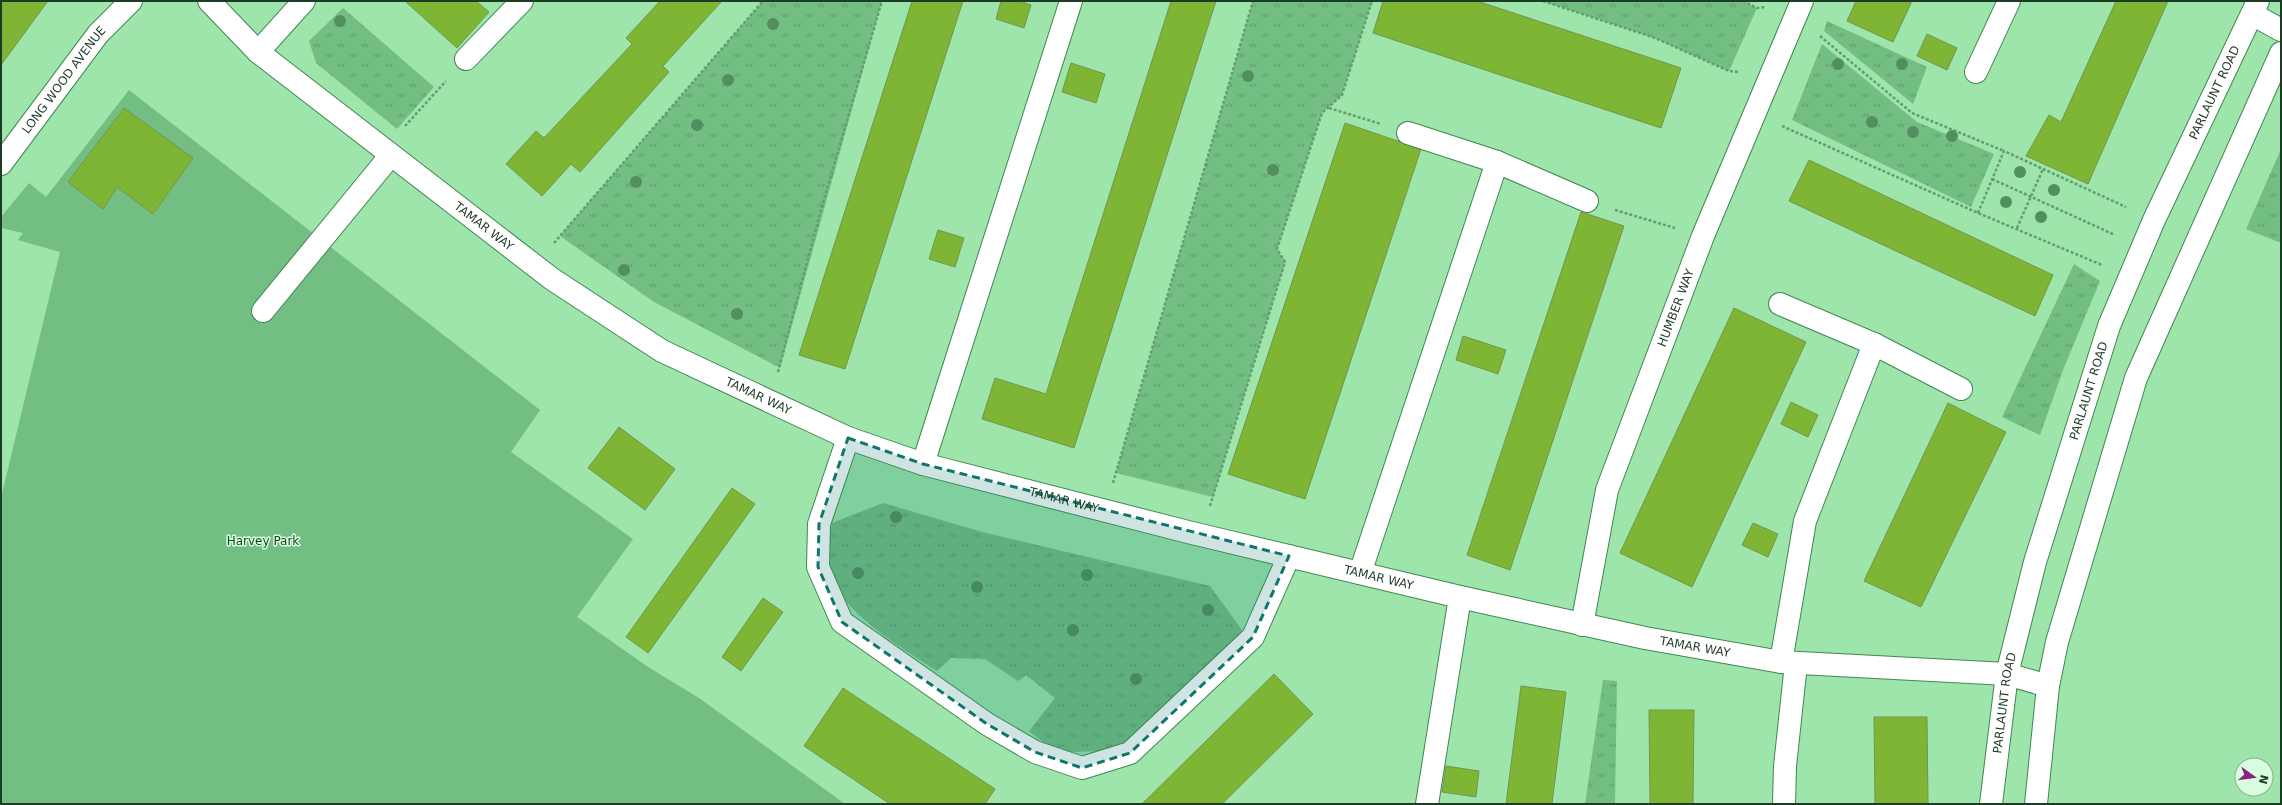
<svg xmlns="http://www.w3.org/2000/svg" width="2282" height="805" viewBox="0 0 2282 805" font-family="'DejaVu Sans',sans-serif">
<defs>
<pattern id="grass-tufts" width="24" height="20" patternUnits="userSpaceOnUse"><rect width="24" height="20" fill="#73be83"/><path d="M3 7l-1-3M5 7V3M7 7l1-3M15 17l-1-3M17 17v-4M19 17l1-3" fill="none" stroke="#5e9c6b"/></pattern>
</defs>
<rect width="100%" height="100%" fill="#9de5ab"/>
<path fill="url(#grass-tufts)" d="M763,1H882L780,368L654,302L560,236Z
M1253,1H1372L1342,95L1322,113L1277,249L1285,262L1213,497L1116,473Z
M1543,1H1743L1757,8L1729,71L1655,38Z
M343,8L434,87L397,129L316,63L309,41Z
M1827,21L1927,67L1913,104L1824,31Z
M1822,44L1917,122L1994,154L1971,207L1792,120Z
M2281,149V243L2246,229Z
M2074,264L2100,281L2063,370L2040,435L2002,417Z
M883,503L982,532L1210,586L1242,630L1229,649L1149,733L1107,751L1071,752L1044,743L1029,731L1055,698L1026,675L1018,681L985,659L951,658L937,671C904,649 829,606 827,562C826,550 830,535 832,523Z
M1603,680L1617,681L1615,804H1585Z"/>
<path fill="#73be83" d="M129,90L540,410L511,452L633,539L577,617L648,667L699,698L845,804H1V498L60,252L18,240L23,233L1,228V217L29,183L46,197Z"/>
<path fill="#7fb535" stroke="#73954c" d="M1,1H48L1,65Z
M405,1H476L489,12L457,48Z
M660,1H722L663,66L669,72L580,172L571,164L542,196L506,164L536,131L544,138L632,44L626,38Z
M912,1H963L845,369L799,355Z
M1001,1H1020L1031,5L1024,28L996,19Z
M1171,1H1216L1074,448L982,419L995,378L1046,394Z
M1383,1H1477L1681,68L1661,128L1373,33Z
M1856,1H1912L1893,42L1847,21Z
M2116,1H2168L2088,184L2026,156L2049,115L2061,122Z
M1927,34L1957,48L1947,70L1917,56Z
M1071,63L1105,74L1096,103L1062,92Z
M124,108L193,158L153,214L117,187L103,209L68,182Z
M1345,123L1421,149L1305,499L1228,474Z
M1809,160L2053,275L2035,316L1789,201Z
M1581,212L1624,226L1510,570L1467,555Z
M938,230L964,238L955,267L929,259Z
M1734,308L1806,342L1692,587L1620,553Z
M1463,336L1506,350L1498,374L1456,360Z
M1791,402L1818,415L1808,437L1781,424Z
M1948,403L2006,432L1921,607L1864,581Z
M619,427L675,469L645,510L588,468Z
M732,488L755,504L648,653L626,637Z
M1753,523L1778,534L1768,557L1742,545Z
M763,598L783,612L741,671L722,657Z
M1274,674L1313,714L1222,804H1142Z
M1521,686L1566,692L1552,804H1506Z
M843,688L995,789L985,804H890L804,746Z
M1649,710H1694L1693,804H1650Z
M1874,717H1927L1928,804H1875Z
M1446,766L1479,771L1476,797L1442,792Z"/>
<g fill="none" stroke-linecap="round" stroke-linejoin="round">
<g stroke="#418752" stroke-width="24">
<g id="minor">
<path id="s1" d="M209,1L258,52L552,279L662,351L848,438L923,464L1188,532L1460,597L1645,638L1781,662L2007,674L2048,686"/>
<path d="M2252,14L2281,30"/>
<path d="M258,52L304,1"/>
<path d="M466,59L522,1"/>
<path d="M1976,72L2009,1"/>
<path d="M1408,133L1497,162L1587,201"/>
<path id="s2" d="M1,164L98,34L131,1"/>
<path d="M1780,304L1874,344L1961,389"/>
<path d="M263,311L391,155"/>
<path d="M848,438L819,524L818,567L842,622L987,724L1035,752L1082,768L1130,753L1253,637L1289,556"/>
<path d="M923,464L1071,1"/>
<path d="M1360,573L1497,162"/>
<path id="s3" d="M1582,625L1607,490L1703,236L1802,1"/>
<path d="M1781,662L1805,521L1874,344"/>
<path d="M1427,804L1460,597"/>
<path d="M1784,804L1785,766L1796,664"/>
<path id="s4" d="M1991,804L2007,674L2035,562L2109,326L2154,220L2258,1"/>
<path d="M2036,804L2048,686L2057,642L2136,378L2281,53"/>
</g>
</g>
<path stroke="#669c71" stroke-width="2.5" stroke-dasharray="3 2" stroke-linecap="butt" d="M1543,1L1655,38L1729,71L1739,72
M1743,1L1757,8L1766,7
M1820,36L1912,113L2004,151
M1329,108L1381,124
M405,126L446,81
M1782,126L1978,213L2102,265
M1992,179L2115,235
M1615,210L1675,228
M1978,213L2004,151L2126,207
M2017,228L2043,169
M554,243L763,1
M778,372L822,206L882,1
M1113,483L1253,1
M1210,506L1285,262L1277,249L1322,113L1342,95L1372,1"/>
<use href="#minor" stroke="#fff" stroke-width="22"/>
</g>
<g fill="#538e60">
<circle cx="340" cy="21" r="6"/>
<circle cx="773" cy="24" r="6"/>
<circle cx="1838" cy="64" r="6"/>
<circle cx="1902" cy="64" r="6"/>
<circle cx="1248" cy="76" r="6"/>
<circle cx="728" cy="80" r="6"/>
<circle cx="1872" cy="122" r="6"/>
<circle cx="697" cy="125" r="6"/>
<circle cx="1913" cy="132" r="6"/>
<circle cx="1952" cy="136" r="6"/>
<circle cx="1273" cy="170" r="6"/>
<circle cx="2020" cy="172" r="6"/>
<circle cx="636" cy="182" r="6"/>
<circle cx="2054" cy="190" r="6"/>
<circle cx="2006" cy="202" r="6"/>
<circle cx="2041" cy="217" r="6"/>
<circle cx="624" cy="270" r="6"/>
<circle cx="737" cy="314" r="6"/>
<circle cx="896" cy="517" r="6"/>
<circle cx="858" cy="573" r="6"/>
<circle cx="1087" cy="575" r="6"/>
<circle cx="977" cy="587" r="6"/>
<circle cx="1208" cy="610" r="6"/>
<circle cx="1073" cy="630" r="6"/>
<circle cx="1136" cy="679" r="6"/>
</g>
<path fill="#0f766e" fill-opacity="0.2" stroke="#0f766e" stroke-width="3" stroke-dasharray="8 5" stroke-linejoin="round" d="M848,438L923,464L1289,556L1253,637L1130,753L1082,768L1035,752L987,724L842,622L818,567L819,524Z"/>
<g text-anchor="middle" stroke-width="3" stroke-linejoin="round" paint-order="stroke">
<g font-size="12" fill="#1e3c25" stroke="#d9fddf">
<text dy="4" stroke="none"><textPath href="#s2" startOffset="105">LONG WOOD AVENUE</textPath></text>
<text dy="4" stroke="none"><textPath href="#s4" startOffset="750">PARLAUNT ROAD</textPath></text>
<text dy="4" stroke="none"><textPath href="#s1" startOffset="356">TAMAR WAY</textPath></text>
<text dy="4" stroke="none"><textPath href="#s3" startOffset="332">HUMBER WAY</textPath></text>
<text dy="4" stroke="none"><textPath href="#s4" startOffset="426">PARLAUNT ROAD</textPath></text>
<text dy="4" stroke="none"><textPath href="#s1" startOffset="680">TAMAR WAY</textPath></text>
<text dy="4" stroke="none"><textPath href="#s1" startOffset="1004">TAMAR WAY</textPath></text>
<text dy="4" stroke="none"><textPath href="#s1" startOffset="1328">TAMAR WAY</textPath></text>
<text dy="4" stroke="none"><textPath href="#s1" startOffset="1652">TAMAR WAY</textPath></text>
<text dy="4" stroke="none"><textPath href="#s4" startOffset="102">PARLAUNT ROAD</textPath></text>
</g>
<g font-size="12" fill="#164623" stroke="#d9fddf">
<text x="263" y="545">Harvey Park</text>
</g>
</g>
<rect width="2282" height="805" fill="none" stroke="#1e3c25" stroke-width="4"/>
<g transform="translate(2254 777) rotate(104)"><circle r="19" fill="#d9fddf" stroke="#8eb095"/>
<path d="M0-3L7 15L0 10L-7 15Z" fill="#8b2287"/>
<text y="-6" font-size="11" font-weight="bold" text-anchor="middle" fill="#1e3c25">N</text>
</g>
</svg>
